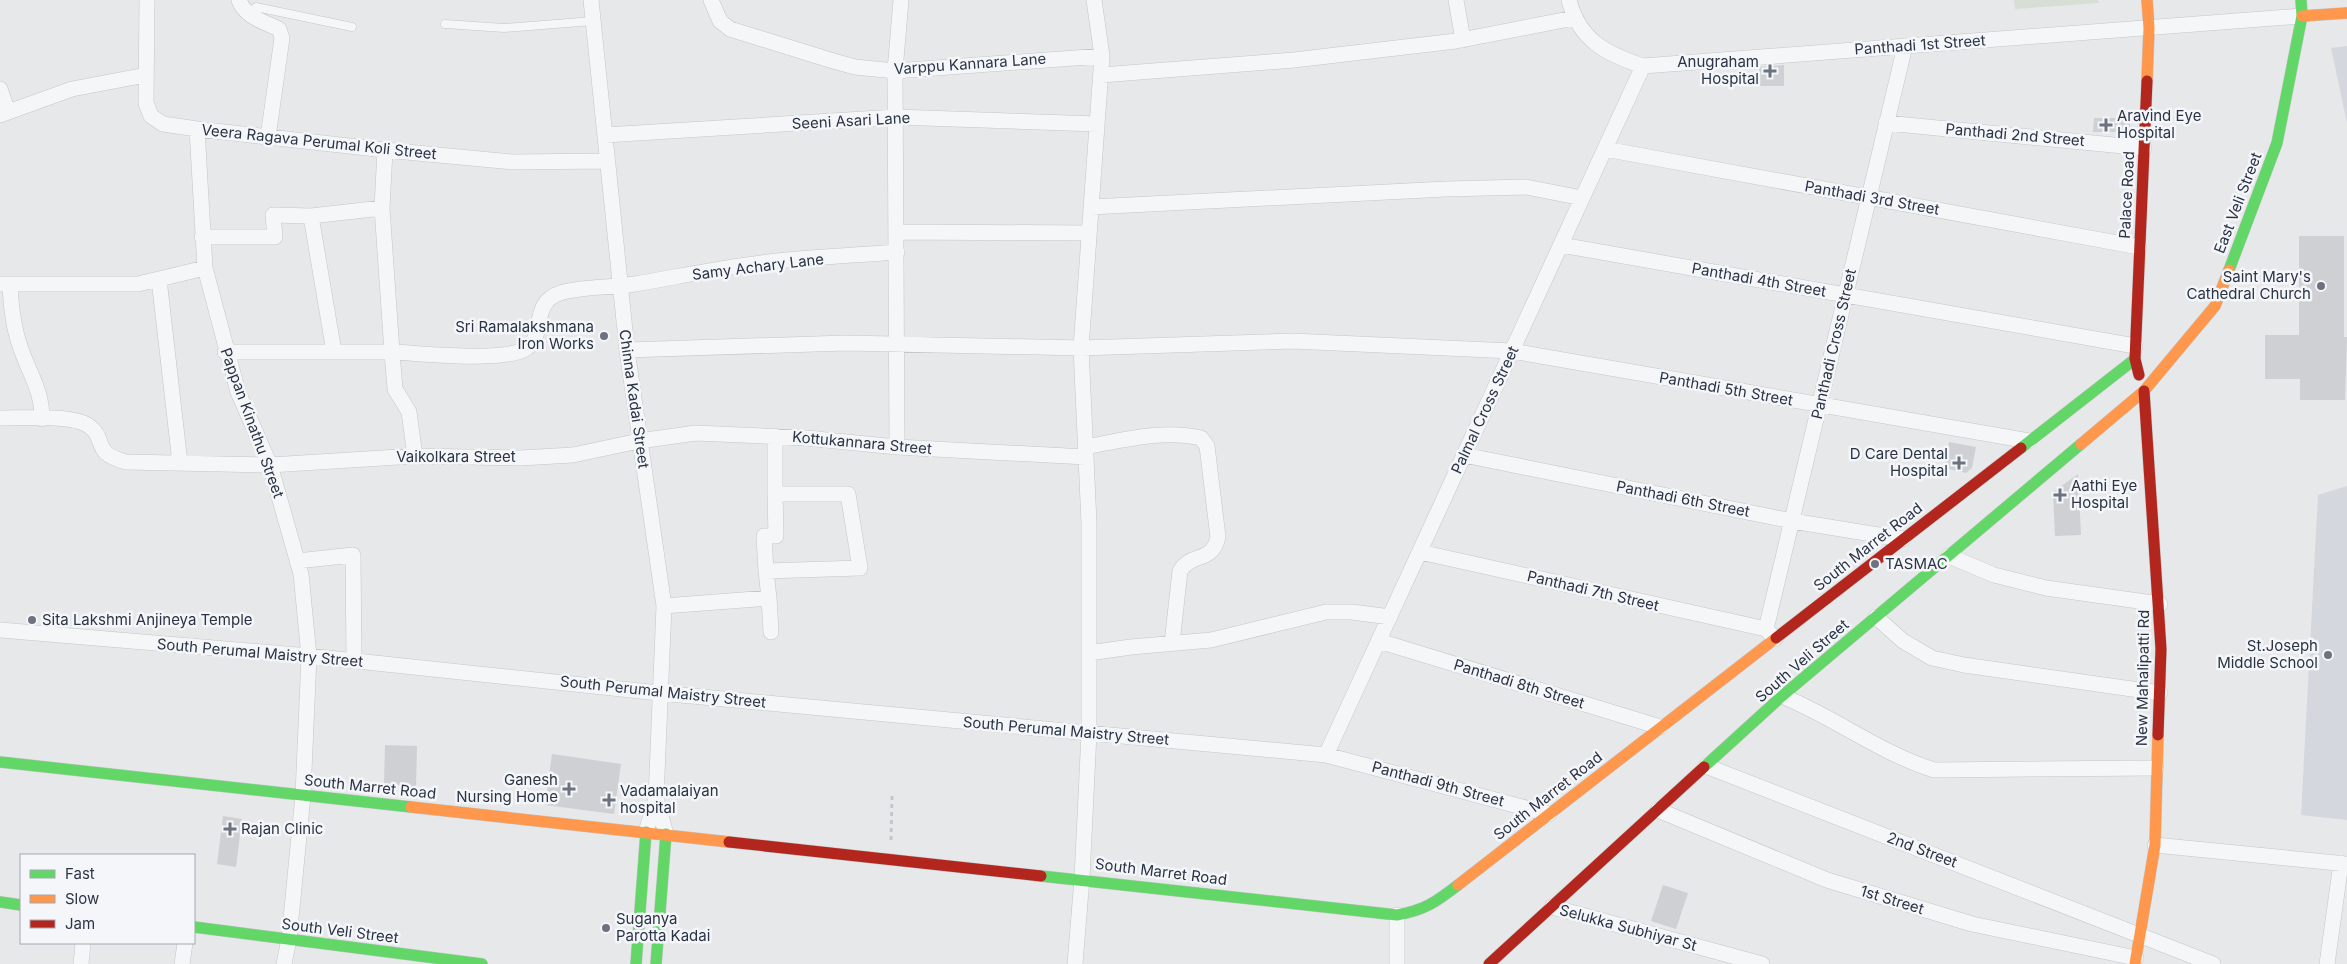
<svg xmlns="http://www.w3.org/2000/svg" width="2347" height="964" viewBox="0 0 2347 964" font-family="Inter,sans-serif">
<rect width="100%" height="100%" fill="#e6e8ea"/>
<path fill="#d4d7dd" d="M2347,46V123L2331,48Z
M2347,486V820L2301,815L2318,495Z"/>
<path fill="#d6ded6" d="M2014,0H2098L2099,3L2015,9Z"/>
<path fill="#ced0d3" d="M1784,65V86H1760L1759,67Z
M2094,118H2130V132H2093Z
M2299,236H2344V337H2347L2345,400H2300V379H2265V335H2299Z
M1949,442L1976,447L1972,468L1966,473L1944,468Z
M2078,474L2081,535L2055,536L2053,492Z
M385,745L417,746L416,786L384,785Z
M552,754L621,764L614,814L545,805Z
M223,816L242,819L236,867L217,864Z
M1663,885L1688,893L1676,929L1651,921Z"/>
<g fill="none" stroke-linecap="round" stroke-linejoin="round">
<g stroke="#c4c6c8" stroke-width="9">
<path id="lane" d="M248,14L256,7L352,27
M445,24L504,28L593,21"/>
</g>
<g stroke="#c4c6c8" stroke-width="16">
<path id="street" d="M147,0L146,103L151,116L163,124L197,129L385,150L512,162L607,161
M239,0C245,17 264,22 279,29L282,38L268,137
M591,0L627,350L664,606L656,798L646,832
M711,0L720,21L730,29L830,60L855,67L895,71L1102,56
M1456,0L1463,40
M1569,0C1579,40 1606,54 1643,66L2302,16
M1101,75L1294,60L1456,41L1574,18
M0,89L8,112
M0,115L72,89L146,75
M1886,123L2144,148
M197,129L205,268L238,392L270,465L301,574L309,656L303,795L289,939L284,964
M605,135L896,117L1097,124
M1605,149L2139,247
M1091,207L1446,189L1526,187L1582,198
M311,216L334,352
M897,232L1089,233
M202,237H275L273,215L311,216L382,208
M1561,245L2135,346
M159,279L180,463
M0,284H138L205,268
M10,284C11,307 13,327 21,349C30,375 42,390 42,419
M627,350L846,343L1081,348L1292,341L1512,351L2029,441
M225,352H392L382,208L385,150
M0,418C21,418 73,414 89,426C108,440 90,452 126,462L270,465L415,456L520,458L573,455L639,441L696,433L806,438L897,447L1086,457
M775,436V494
M897,447L895,71L901,0
M1085,447C1124,440 1163,429 1201,438L1207,446L1218,537C1212,564 1192,551 1180,571L1172,643
M1464,455L1792,521L1903,539
M415,456L409,412L395,389L392,352C421,353 505,363 527,348C546,335 530,303 560,293C583,286 611,288 635,284C682,276 729,266 777,261C817,257 857,255 897,252
M1420,552L1766,629
M1949,556L1994,575L2046,588L2160,604
M297,561L353,555L354,661
M766,571L764,536H776L775,494H848L860,568L766,571L769,598
M664,606L769,598L771,632
M1876,617L1903,641L1932,658L1964,665L2160,693
M0,630L309,656L659,693L1326,755L1549,814
M1775,639L1766,629L1905,46
M1379,641L1660,727
M1089,653L1131,647L1211,640L1326,612H1352L1390,617
M1782,696C1834,717 1880,753 1934,770L2156,768
M1326,755L1643,66
M1706,766L2213,964
M656,798L666,834
M1658,810L1827,880L1972,924L2136,958
M2155,845L2347,864
M1552,907L1762,964
M81,964L83,943
M182,964L185,943
M1075,964L1082,878L1089,733V523L1081,348L1102,56L1094,0
M1397,964V915
M2327,964L2341,863"/>
</g>
<g stroke="#c4c6c8" stroke-width="12">
<path id="fast" d="M2229,270L2277,143L2302,16L2301,0
M2021,448L2135,359
M0,762L411,807
M1704,767L1782,696L2081,444
M1041,876L1397,915C1425,910 1436,902 1458,885
M0,902L21,905
M194,927L482,964
M636,964L646,832
M656,964L666,834"/>
</g>
<g stroke="#c4c6c8" stroke-width="12">
<path id="slow" d="M2302,16L2347,13
M2147,81L2149,28L2147,0
M2081,444L2144,391L2215,306L2229,270
M411,807L729,842
M1458,885L1776,638
M2135,964L2155,845L2158,735"/>
</g>
<g stroke="#c4c6c8" stroke-width="12">
<path id="jam" d="M2139,375L2135,359L2147,81
M2144,391L2161,649L2158,735
M1776,638L2021,448
M729,842L1041,876
M1489,964L1704,767"/>
</g>
<path stroke="#c5c6ca" stroke-width="3" stroke-dasharray="4 4" stroke-linecap="butt" d="M891,840L892,796"/>
<use href="#lane" stroke="#f5f6f7" stroke-width="8"/>
<use href="#street" stroke="#f5f6f7" stroke-width="15"/>
<use href="#fast" stroke="#63d668" stroke-width="11"/>
<use href="#slow" stroke="#ff974d" stroke-width="11"/>
<use href="#jam" stroke="#b3261e" stroke-width="11"/>
</g>
<g fill="#6c737f" stroke="#f4f6f9" stroke-width="2">
<path d="M1767.5 63.5h5v5h5v5h-5v5h-5v-5h-5v-5h5z"/>
<path d="M2103.5 117.5h5v5h5v5h-5v5h-5v-5h-5v-5h5z"/>
<circle cx="2321" cy="286" r="5"/>
<circle cx="604" cy="336" r="5"/>
<path d="M1956.5 455.5h5v5h5v5h-5v5h-5v-5h-5v-5h5z"/>
<path d="M2057.5 487.5h5v5h5v5h-5v5h-5v-5h-5v-5h5z"/>
<circle cx="1875" cy="564" r="5"/>
<circle cx="32" cy="620" r="5"/>
<circle cx="2328" cy="655" r="5"/>
<path d="M566.5 781.5h5v5h5v5h-5v5h-5v-5h-5v-5h5z"/>
<path d="M606.5 792.5h5v5h5v5h-5v5h-5v-5h-5v-5h5z"/>
<path d="M227.5 821.5h5v5h5v5h-5v5h-5v-5h-5v-5h5z"/>
<circle cx="606" cy="928" r="5"/>
</g>
<g text-anchor="middle" stroke-width="5" stroke-linejoin="round" paint-order="stroke">
<g font-size="15" fill="#2b3445" stroke="#f4f6f9">
<text transform="translate(1920 45) rotate(-4)" y="5">Panthadi 1st Street</text>
<text transform="translate(970 64) rotate(-4)" y="5">Varppu Kannara Lane</text>
<text transform="translate(851 121) rotate(-3)" y="5">Seeni Asari Lane</text>
<text transform="translate(2015 135) rotate(5)" y="5">Panthadi 2nd Street</text>
<text transform="translate(319 142) rotate(6)" y="5">Veera Ragava Perumal Koli Street</text>
<text transform="translate(2127 195) rotate(-87)" y="5">Palace Road</text>
<text transform="translate(1872 198) rotate(10)" y="5">Panthadi 3rd Street</text>
<text transform="translate(2238 203) rotate(-69)" y="5">East Veli Street</text>
<text transform="translate(758 267) rotate(-7)" y="5">Samy Achary Lane</text>
<text transform="translate(1759 280) rotate(10)" y="5">Panthadi 4th Street</text>
<text transform="translate(1834 344) rotate(-77)" y="5">Panthadi Cross Street</text>
<text transform="translate(1726 389) rotate(10)" y="5">Panthadi 5th Street</text>
<text transform="translate(634 399) rotate(82)" y="5">Chinna Kadai Street</text>
<text transform="translate(1485 410) rotate(-65)" y="5">Palmal Cross Street</text>
<text transform="translate(252 423) rotate(70)" y="5">Pappan Kinathu Street</text>
<text transform="translate(862 443) rotate(5)" y="5">Kottukannara Street</text>
<text x="456" y="462">Vaikolkara Street</text>
<text transform="translate(1683 499) rotate(11)" y="5">Panthadi 6th Street</text>
<text transform="translate(1868 547) rotate(-38)" y="5">South Marret Road</text>
<text transform="translate(1593 591) rotate(13)" y="5">Panthadi 7th Street</text>
<text transform="translate(260 653) rotate(5)" y="5">South Perumal Maistry Street</text>
<text transform="translate(1802 661) rotate(-41)" y="5">South Veli Street</text>
<text transform="translate(2143 678) rotate(-89)" y="5">New Mahalipatti Rd</text>
<text transform="translate(1519 684) rotate(17)" y="5">Panthadi 8th Street</text>
<text transform="translate(663 692) rotate(6)" y="5">South Perumal Maistry Street</text>
<text transform="translate(1066 731) rotate(5)" y="5">South Perumal Maistry Street</text>
<text transform="translate(1438 784) rotate(15)" y="5">Panthadi 9th Street</text>
<text transform="translate(370 787) rotate(6)" y="5">South Marret Road</text>
<text transform="translate(1548 796) rotate(-38)" y="5">South Marret Road</text>
<text transform="translate(1922 850) rotate(21)" y="5">2nd Street</text>
<text transform="translate(1161 872) rotate(7)" y="5">South Marret Road</text>
<text transform="translate(1892 900) rotate(17)" y="5">1st Street</text>
<text transform="translate(1628 928) rotate(15)" y="5">Selukka Subhiyar St</text>
<text transform="translate(340 931) rotate(7)" y="5">South Veli Street</text>
</g>
<g font-size="15" fill="#2b3445" stroke="#f4f6f9" text-anchor="start">
<text x="1759" y="67" text-anchor="end">Anugraham<tspan x="1759" dy="17">Hospital</tspan></text>
<text x="2117" y="121">Aravind Eye<tspan x="2117" dy="17">Hospital</tspan></text>
<text x="2311" y="282" text-anchor="end">Saint Mary's<tspan x="2311" dy="17">Cathedral Church</tspan></text>
<text x="594" y="332" text-anchor="end">Sri Ramalakshmana<tspan x="594" dy="17">Iron Works</tspan></text>
<text x="1948" y="459" text-anchor="end">D Care Dental<tspan x="1948" dy="17">Hospital</tspan></text>
<text x="2071" y="491">Aathi Eye<tspan x="2071" dy="17">Hospital</tspan></text>
<text x="1885" y="569">TASMAC</text>
<text x="42" y="625">Sita Lakshmi Anjineya Temple</text>
<text x="2318" y="651" text-anchor="end">St.Joseph<tspan x="2318" dy="17">Middle School</tspan></text>
<text x="558" y="785" text-anchor="end">Ganesh<tspan x="558" dy="17">Nursing Home</tspan></text>
<text x="620" y="796">Vadamalaiyan<tspan x="620" dy="17">hospital</tspan></text>
<text x="241" y="834">Rajan Clinic</text>
<text x="616" y="924">Suganya<tspan x="616" dy="17">Parotta Kadai</tspan></text>
</g>
</g>
<rect x="20" y="854" width="175" height="90" fill="#f4f6f9" stroke="#a4a8b1"/>
<rect x="30" y="870" width="25" height="8" fill="#63d668" stroke="#a4a8b1"/>
<text x="65" y="879" font-size="15" fill="#2b3445">Fast</text>
<rect x="30" y="895" width="25" height="8" fill="#ff974d" stroke="#a4a8b1"/>
<text x="65" y="904" font-size="15" fill="#2b3445">Slow</text>
<rect x="30" y="920" width="25" height="8" fill="#b3261e" stroke="#a4a8b1"/>
<text x="65" y="929" font-size="15" fill="#2b3445">Jam</text>
</svg>
